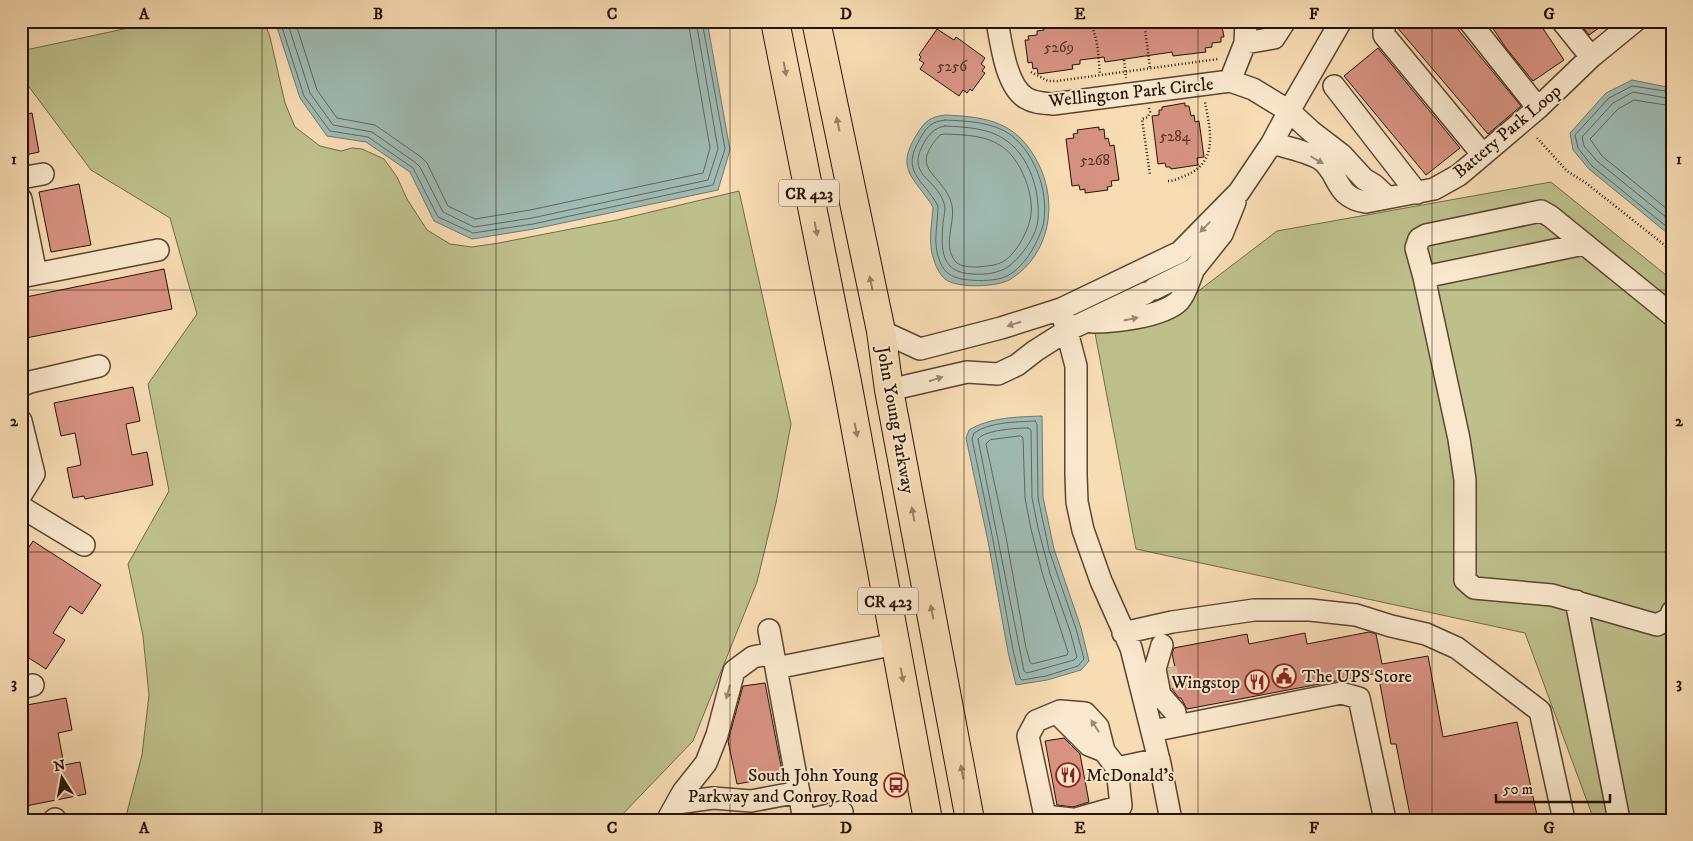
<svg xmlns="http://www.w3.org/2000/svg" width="1693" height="841" viewBox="0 0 1693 841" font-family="'IM FELL DW Pica',serif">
<rect width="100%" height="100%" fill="#f8dcb4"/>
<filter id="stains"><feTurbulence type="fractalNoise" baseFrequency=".004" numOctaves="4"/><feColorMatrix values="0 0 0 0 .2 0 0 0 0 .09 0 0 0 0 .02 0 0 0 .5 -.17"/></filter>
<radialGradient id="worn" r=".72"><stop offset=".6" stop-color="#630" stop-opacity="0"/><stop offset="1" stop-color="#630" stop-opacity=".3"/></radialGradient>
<path fill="#bec08c" stroke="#726a48" d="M161,21H259L265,23L270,37L285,103L295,127L320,146L341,151L352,148L362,149L384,159L397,177L407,199L427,230L450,244L472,247L499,243L617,220L739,191L791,424L776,503L757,582L693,741L617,820H125L142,755L149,695L143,636L128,564L169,491L148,384L197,314L170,218L91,170L21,76V51Z
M1551,182L1672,280V820H1594L1525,633L1136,549L1095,333L1184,302L1277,231Z"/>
<path fill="#9fbab3" stroke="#6f776d" d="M275,21H707L730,150L718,190L534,229L472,239L434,221L410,172L366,142L327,136L300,98Z
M1632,80L1672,88V237L1589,169L1573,150L1570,133L1606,93Z
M945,115C989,117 1018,122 1039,165C1058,204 1050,254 1011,279C999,287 957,289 945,279C941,276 936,267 935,263C927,244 932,226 933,207C915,178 894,170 917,134C925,121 930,117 945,115Z
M1042,416L1043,497L1054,549L1081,628L1089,661L1081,670L1047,680L1016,685L1008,652L988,541L966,438L969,430C990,417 1018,417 1042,416Z"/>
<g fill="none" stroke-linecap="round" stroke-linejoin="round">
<path stroke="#62665c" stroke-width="1" d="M280,21L304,96L330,131L368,137L413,168L438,217L473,233L533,224L713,185L725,149L702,21
M287,21L310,93L333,125L372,132L416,163L420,167L443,212L474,227L532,218L708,180L718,149L696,21
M295,21L317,90L337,118L375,125L421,157L427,163L448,206L475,219L530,210L703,173L710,148L688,21
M1672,92L1632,86L1609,98L1575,135L1578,148L1592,166L1672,231
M1672,99L1633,92L1613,103L1582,137L1584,146L1597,161L1672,222
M1672,106L1634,100L1618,109L1590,139L1602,156L1672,213
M945,120C967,121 993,122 1011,135C1035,154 1048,190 1044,220C1043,230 1036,243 1031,252C1025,261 1017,271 1007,276C996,281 981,281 969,280C956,279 945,275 940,262C932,243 938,225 938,206C923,178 899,173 921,137C928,125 932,122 945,120Z
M945,126C966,127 990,128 1007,141C1030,158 1040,191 1038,219C1037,235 1022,256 1009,266C1000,273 985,275 973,274C940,273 941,249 943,222C944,216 946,209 944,203C936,177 904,176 925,141C931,132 935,128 945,126Z
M946,134C965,135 985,135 1001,146C1021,158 1036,198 1030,220C1028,229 1023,238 1019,245C1014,252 1008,260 1000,263C994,266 985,266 978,267C971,267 961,267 956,262C940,244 959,219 950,199C938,171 909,169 940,135Z
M1035,421L1037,424L1038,498L1049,550L1076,629L1084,659L1078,666L1046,676L1022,680L1020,678L1013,650L993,540L972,439L974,433C990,422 1015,422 1035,421Z
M1028,428L1031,430L1032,498L1038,528L1050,574L1070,631L1077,657L1074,660L1027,673L1024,671L978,439C985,430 1016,428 1028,428Z
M1021,436L1023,438L1025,498L1031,529L1043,576L1068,652L1067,655L1032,664L1030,662L1026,648L1006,537L986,444L990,440Z"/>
</g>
<path fill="#d79282" stroke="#261305" d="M1079,21H1221L1224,37H1221V42L1212,43V47L1205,48L1206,52L1173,56L1172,52L1105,62L1104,57L1080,60V64L1072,65L1073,69L1038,74L1037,68L1033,69L1032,62L1028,63L1025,40H1029L1028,36L1037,35V31L1044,30L1043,27Z
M1396,21H1451L1521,106L1488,134L1396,26Z
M1488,21H1538L1564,60L1533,81L1506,48Z
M1578,21H1609L1589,35Z
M937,29L954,40L956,37L985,58L981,64L985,67L982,71L985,73L972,91L970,89L967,93L963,90L959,96L920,69L924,63L919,60L921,57L919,55Z
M1378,48L1460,148L1426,175L1344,76Z
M1185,103V106H1189L1191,116L1194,115L1195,122L1199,121L1204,157L1197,158L1198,165L1171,169L1170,167H1166L1165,163L1158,164L1152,116L1159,115V110H1162V107Z
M32,113L39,152L21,156V115Z
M1099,127V130L1104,129L1105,139L1108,138L1110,146L1114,145L1119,180L1111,181L1112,186L1107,187L1108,190L1085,193V189L1080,190L1079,185L1072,186L1066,139L1074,138L1073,134L1078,133L1077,130Z
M79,184L91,245L51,252L39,192Z
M164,269L172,309L21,339V298Z
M133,387L140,421L126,424L132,455L147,452L153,485L85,499L84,496L73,498L67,468L81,465L75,433L61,436L54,403Z
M33,541L101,585L82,614L70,606L53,633L65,640L46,669L21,653V584L26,577L21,574V559Z
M1369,632L1376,634L1382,664L1428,656L1443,737L1517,722L1538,820H1411L1396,744H1391L1378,673L1187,709L1181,698H1179L1172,689L1168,670V668L1175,667L1172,654L1174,648L1247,634L1249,644L1305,633L1307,644Z
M765,683L783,776L737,784L728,741L743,686Z
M66,698L72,730L58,733L64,765L80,762L86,794L21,807V706Z
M1064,738L1080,754L1089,802L1073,807L1057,805L1045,741Z"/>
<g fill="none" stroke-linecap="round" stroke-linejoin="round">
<path stroke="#d8be9a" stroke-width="21" stroke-dasharray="21 11" stroke-linecap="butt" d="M1166,668L1173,699"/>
<g stroke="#5a4531" stroke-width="24">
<path id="minor" d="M997,21C1001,43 1006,86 1026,98C1034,103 1043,103 1053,104L1230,81L1253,89L1289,111L1312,132L1342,155L1364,179L1374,185L1387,197
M1384,21V35L1483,155
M1469,21L1538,108
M1562,21L1591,57
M1245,43L1274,38L1285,21
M1230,81L1245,43L1246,21
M1334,86L1417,193
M1272,143C1285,147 1309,152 1320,159C1340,172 1334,198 1366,202L1434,189L1459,175L1538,108L1591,57L1635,21
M21,178L43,174
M21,199L36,274
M21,277L158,250
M1424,277L1584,244
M1154,289L1194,269L1222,234L1235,202
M1061,309L1076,366V475L1077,502L1083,530L1101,581L1131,648L1160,764L1171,820
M1672,315L1550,216L1541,211L1426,235L1419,239L1416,248L1424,277L1459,439L1465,480V580L1474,588L1552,595L1657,625L1670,618L1672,612
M1093,322C1115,322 1162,317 1179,301C1187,292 1189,280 1194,269
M881,331L920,349L1001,328L1061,309L1180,252L1239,192L1272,143L1289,111L1341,21
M21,386L30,382L99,366
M889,390L967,372L998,374L1017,365L1035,351L1068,330L1146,293
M21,421L34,474L21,495
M21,507L84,545
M1576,601L1619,820
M769,630L804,820
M1123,633L1172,622L1254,610H1310L1356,615L1391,626L1426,634L1457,648L1540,711L1564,820
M1162,645L1155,669L1160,695L1175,712
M776,668L896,644
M21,688L33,685
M1057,713L1089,745L1104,751
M1152,731L1341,693L1359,698L1385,820
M677,803L713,798L751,801L799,792
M1072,819L1045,816L1028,736L1036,721L1060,711L1085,713L1098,727L1104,751L1117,768
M54,820L55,819
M669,820V817L683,792L706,763L717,735L734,671L753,657L773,653
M808,820L842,812
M1072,820L1121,806L1117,768L1159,759"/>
</g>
<g stroke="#261305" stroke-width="30">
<path id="highway" d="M775,21L847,382L928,820
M816,21L881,331L889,390L970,820"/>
</g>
<path stroke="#261305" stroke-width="2.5" stroke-dasharray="1 2.5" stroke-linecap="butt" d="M1088,21C1099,36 1098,57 1100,75
M1144,21L1150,68
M1014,22L1022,21
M1124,60L1126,78
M1031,72L1048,81H1057L1218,59
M1149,108L1150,112L1148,117L1142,119L1150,175
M1537,138L1567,171L1586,183L1672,251
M1168,181C1175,181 1181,177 1187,175C1219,161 1210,129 1205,102"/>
<use href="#minor" stroke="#fae8ce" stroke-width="21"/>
<use href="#highway" stroke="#f8dcb4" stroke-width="28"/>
</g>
<defs><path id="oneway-solid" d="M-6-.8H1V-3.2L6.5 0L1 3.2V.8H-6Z" transform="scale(1.25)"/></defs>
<g fill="#9a8265">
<use href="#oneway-solid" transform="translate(785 69) rotate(79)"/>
<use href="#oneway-solid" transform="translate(838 124) rotate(-102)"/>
<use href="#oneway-solid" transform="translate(816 229) rotate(79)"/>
<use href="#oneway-solid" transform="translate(871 283) rotate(-102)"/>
<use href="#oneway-solid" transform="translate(856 430) rotate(79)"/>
<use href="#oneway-solid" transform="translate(913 514) rotate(-101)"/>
<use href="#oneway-solid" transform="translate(932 612) rotate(-101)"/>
<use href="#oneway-solid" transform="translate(902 675) rotate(79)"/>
<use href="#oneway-solid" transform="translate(962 772) rotate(-100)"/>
</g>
<g fill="#9b8874">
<use href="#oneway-solid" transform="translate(1317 160) rotate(30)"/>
<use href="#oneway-solid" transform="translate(1205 227) rotate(134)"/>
<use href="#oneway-solid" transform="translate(1131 319) rotate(-12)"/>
<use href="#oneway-solid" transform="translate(1014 324) rotate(162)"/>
<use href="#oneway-solid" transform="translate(936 379) rotate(-18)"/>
<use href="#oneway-solid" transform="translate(728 692) rotate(105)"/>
<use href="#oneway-solid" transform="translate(1095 726) rotate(-123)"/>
</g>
<path fill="none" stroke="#261305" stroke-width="1" stroke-opacity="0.55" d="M262,21V820M496,21V820M730,21V820M964,21V820M1198,21V820M1432,21V820M21,290H1672M21,552H1672"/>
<defs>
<g id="civic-ring" transform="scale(1.25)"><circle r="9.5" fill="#fae8ce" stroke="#8f2418" stroke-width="1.5"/><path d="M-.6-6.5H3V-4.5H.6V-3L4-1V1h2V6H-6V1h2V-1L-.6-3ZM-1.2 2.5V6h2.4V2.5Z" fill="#8f2418"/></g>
<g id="restaurant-ring" transform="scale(1.25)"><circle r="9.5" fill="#fae8ce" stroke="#8f2418" stroke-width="1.5"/><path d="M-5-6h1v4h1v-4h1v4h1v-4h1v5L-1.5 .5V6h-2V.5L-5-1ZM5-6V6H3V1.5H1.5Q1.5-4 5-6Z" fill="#8f2418"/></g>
<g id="bus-ring" transform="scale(1.25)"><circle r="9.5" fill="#fae8ce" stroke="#8f2418" stroke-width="1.5"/><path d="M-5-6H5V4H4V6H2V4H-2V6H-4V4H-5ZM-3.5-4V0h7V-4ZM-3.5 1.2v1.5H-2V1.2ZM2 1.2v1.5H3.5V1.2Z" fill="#8f2418"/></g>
</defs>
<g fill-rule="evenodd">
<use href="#civic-ring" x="1284" y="676"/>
<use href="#restaurant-ring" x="1257" y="682"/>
<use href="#restaurant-ring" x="1068" y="775"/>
<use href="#bus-ring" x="896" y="785"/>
</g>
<g text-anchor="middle" stroke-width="4" stroke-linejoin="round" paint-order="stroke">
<g font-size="15" fill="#523324">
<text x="1059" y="52">5269</text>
<text x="952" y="71">5256</text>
<text x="1175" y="141">5284</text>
<text x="1095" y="165">5268</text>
</g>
<g fill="#fae8ce" stroke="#665341" stroke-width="1">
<rect x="779" y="179.5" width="60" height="27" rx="4"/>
<rect x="858" y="587.5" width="60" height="27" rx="4"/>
</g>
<g font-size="16" font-weight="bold" fill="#261305">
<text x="809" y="199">CR 423</text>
<text x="888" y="607">CR 423</text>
</g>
<g font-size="18" fill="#261305" stroke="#fae8ce">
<text transform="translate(1131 92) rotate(-6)" y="6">Wellington Park Circle</text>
<text transform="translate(1507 131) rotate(-40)" y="6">Battery Park Loop</text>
<text transform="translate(896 420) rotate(80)" y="6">John Young Parkway</text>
</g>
<g font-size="18" fill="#261305" stroke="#fae8ce" text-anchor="start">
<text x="1302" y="682">The UPS Store</text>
<text x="1240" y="688" text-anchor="end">Wingstop</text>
<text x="878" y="781" text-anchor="end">South John Young<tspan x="878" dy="21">Parkway and Conroy Road</tspan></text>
<text x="1086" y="781">McDonald's</text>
</g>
</g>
<rect width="1693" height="841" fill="none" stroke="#f8dcb4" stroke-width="55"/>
<g transform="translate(62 778) rotate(349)" stroke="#fae8ce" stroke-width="4" paint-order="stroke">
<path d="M0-4L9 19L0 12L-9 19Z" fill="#261305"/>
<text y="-8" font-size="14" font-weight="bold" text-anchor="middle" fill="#261305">N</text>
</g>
<path d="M1496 794v8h114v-8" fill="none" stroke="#261305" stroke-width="2.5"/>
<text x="1503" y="794" font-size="15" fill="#261305" stroke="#fae8ce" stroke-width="4" paint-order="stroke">50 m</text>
<rect x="28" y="28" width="1638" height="786" fill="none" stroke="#261305" stroke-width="2"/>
<g font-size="16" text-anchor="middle" font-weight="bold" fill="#261305">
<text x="144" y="19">A</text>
<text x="378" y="19">B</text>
<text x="612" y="19">C</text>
<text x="846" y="19">D</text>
<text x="1080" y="19">E</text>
<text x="1314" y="19">F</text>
<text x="1549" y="19">G</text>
<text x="14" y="164">1</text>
<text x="1679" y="164">1</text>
<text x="14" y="426">2</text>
<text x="1679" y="426">2</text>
<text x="14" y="688">3</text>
<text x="1679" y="688">3</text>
<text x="144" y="833">A</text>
<text x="378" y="833">B</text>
<text x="612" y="833">C</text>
<text x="846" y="833">D</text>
<text x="1080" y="833">E</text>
<text x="1314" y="833">F</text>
<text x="1549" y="833">G</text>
</g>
<rect width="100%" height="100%" filter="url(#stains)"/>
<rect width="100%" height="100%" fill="url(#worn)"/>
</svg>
